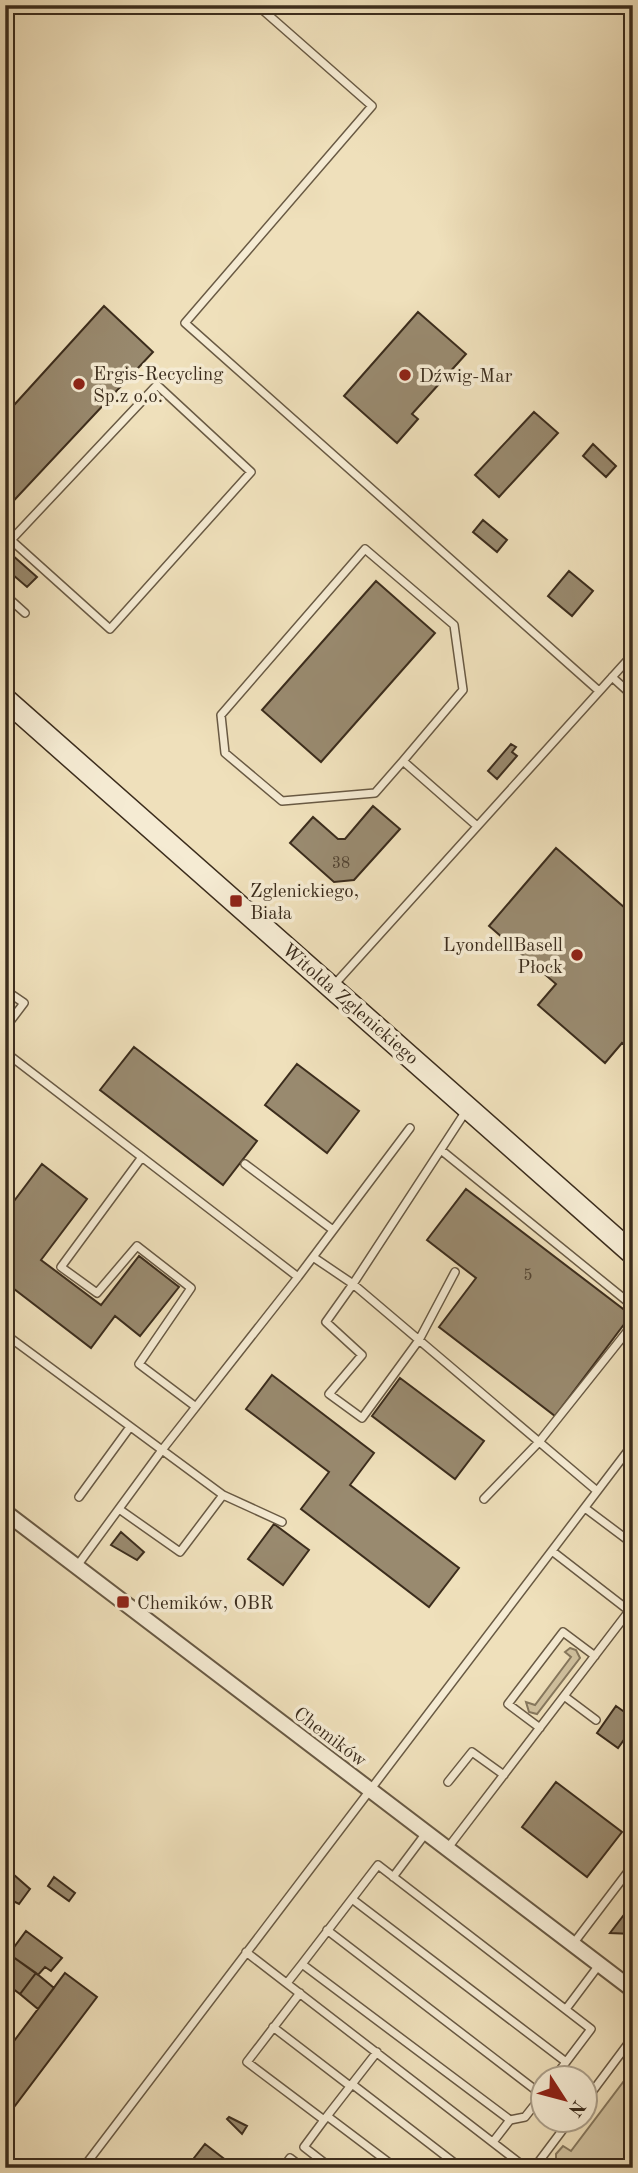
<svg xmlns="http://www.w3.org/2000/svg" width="638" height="2173" viewBox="0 0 638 2173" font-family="'Old Standard TT',serif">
<rect width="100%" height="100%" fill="#efe0bb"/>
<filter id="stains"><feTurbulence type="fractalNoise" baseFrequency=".00286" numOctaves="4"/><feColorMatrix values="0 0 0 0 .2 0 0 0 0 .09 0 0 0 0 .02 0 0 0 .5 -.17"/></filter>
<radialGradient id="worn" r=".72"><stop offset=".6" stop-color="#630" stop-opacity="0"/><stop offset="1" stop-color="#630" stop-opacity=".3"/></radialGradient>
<path fill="#d1c2a0" stroke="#86785e" stroke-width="2" d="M570,1648L576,1650L580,1658L537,1714L529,1712L526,1702L535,1705L571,1657L565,1652Z
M633,2069V2168H556V2154L563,2146L571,2151Z"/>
<path fill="#998a6f" stroke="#3c2d1d" stroke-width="2" d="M104,306L153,352L5,510V415Z
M418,312L466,354L412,414L418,419L397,443L344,396Z
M534,412L558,433L499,497L475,475Z
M593,444L616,466L606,477L583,456Z
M483,520L507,540L497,552L473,532Z
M11,554L37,577L27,587L5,568V561Z
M569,571L593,591L572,616L548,596Z
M376,581L435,633L321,762L262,710Z
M511,744L516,747L512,752L517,756L497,779L488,771Z
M373,806L400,829L354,880L334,882L290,843L313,817L338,839H345Z
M556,848L633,915V1052L622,1043L605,1063L538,1005L556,984L489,926Z
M134,1047L257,1141L223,1185L100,1090Z
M297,1064L359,1111L327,1153L265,1105Z
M42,1164L87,1199L41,1260L101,1305L139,1256L179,1287L140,1336L115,1316L91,1348L5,1282V1213Z
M466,1189L631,1315L555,1416L439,1327L476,1278L427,1240Z
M272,1375L374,1453L350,1485L459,1568L429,1607L301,1509L329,1472L246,1409Z
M400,1378L484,1441L455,1479L372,1416Z
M274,1524L309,1550L283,1585L248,1559Z
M121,1532L144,1552L137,1560L111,1545Z
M616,1706L633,1718V1727L618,1748L597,1733Z
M556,1782L622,1832L587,1877L522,1827Z
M5,1867L30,1889L19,1904L5,1897Z
M54,1877L75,1893L69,1901L48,1886Z
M633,1903V1934L610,1933Z
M26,1931L62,1958L51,1971L45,1967L38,1975L9,1954Z
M9,1954L36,1973L20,1994L8,1985L5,1988V1958Z
M36,1973L54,1988L38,2009L20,1994Z
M65,1973L97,1997L5,2119V2053Z
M229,2117L247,2126L242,2134L227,2119Z
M205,2144L236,2168H207L194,2158Z"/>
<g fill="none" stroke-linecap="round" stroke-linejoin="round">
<g stroke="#695a44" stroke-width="10">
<path id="lane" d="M257,5L372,106L185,323L599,691
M5,546L11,540L157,385L251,472L110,629L11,540
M5,595L25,613
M612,677L633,696
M403,761L463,690L454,625L365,549L221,715L225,753L282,801L375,793L403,761L477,826
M333,986L633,654
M5,990L24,1003L5,1028
M5,1052L298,1277L313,1257L353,1284L466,1111
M441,1150L633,1306
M142,1157L61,1267L97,1293L137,1246L191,1288L139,1364L196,1407
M245,1164L333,1230
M313,1257L410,1128
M455,1272L419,1340L362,1418L329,1394L362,1355L326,1322L353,1284L597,1491
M5,1334L162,1450L77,1566
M223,1495L282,1522
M79,1497L130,1427
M484,1499L539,1442L633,1324
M585,1508L633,1544
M119,1509L180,1552L223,1495L162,1450L298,1277
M552,1551L632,1613
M564,1696L596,1720
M540,1728L508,1704L563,1632L595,1656
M448,1782L472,1752L504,1775
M447,1849L629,1611
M393,1877L426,1833
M352,1899L566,2062
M327,1930L542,2095
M573,1944L633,1865
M246,1952L526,2168
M287,1983L302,1964
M300,1993L247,2062L324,2120L377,2052
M566,2009L599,1965
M273,2027L350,2086
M352,2084L461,2168
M544,2093L525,2117L510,2120L302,1964L378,1865L591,2029L554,2078
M586,2100L633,2037
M327,2116L396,2168
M324,2120L304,2147L331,2168
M493,2142L510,2120
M83,2168L633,1444
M283,2168L290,2158L303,2168
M534,2168L570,2120"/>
</g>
<g stroke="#695a44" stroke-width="18">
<path id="street" d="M5,1512L633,1990"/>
</g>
<g stroke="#3c2d1d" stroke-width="24">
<path id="secondary" d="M5,699L633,1254"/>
</g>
<use href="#lane" stroke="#f5ebd3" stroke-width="7"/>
<use href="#street" stroke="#f5ebd3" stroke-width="14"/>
<use href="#secondary" stroke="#f5ebd3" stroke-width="21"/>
</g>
<g fill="#8f2418" stroke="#f5ebd3" stroke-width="2.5">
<circle cx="405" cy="375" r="7"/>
<circle cx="79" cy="384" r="7"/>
<rect x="229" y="894" width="14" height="14" rx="3.5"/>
<circle cx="577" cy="955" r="7"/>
<rect x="116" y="1595" width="14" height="14" rx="3.5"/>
</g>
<g text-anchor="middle" stroke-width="7" stroke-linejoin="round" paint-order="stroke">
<g font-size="16" fill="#534432">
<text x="341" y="868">38</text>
<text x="528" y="1280">5</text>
</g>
<g font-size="19" fill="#3c2d1d" stroke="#f5ebd3" text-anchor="start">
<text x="93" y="380">Ergis-Recycling<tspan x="93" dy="22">Sp.z o.o.</tspan></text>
<text x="419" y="382">Dźwig-Mar</text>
<text x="250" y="897">Zglenickiego,<tspan x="250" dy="22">Biała</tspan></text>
<text x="563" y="951" text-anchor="end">LyondellBasell<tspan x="563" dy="22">Płock</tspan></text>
<text x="137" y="1609">Chemików, OBR</text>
</g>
<g font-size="19" fill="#3c2d1d" stroke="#f5ebd3">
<text transform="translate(351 1003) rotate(41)" y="7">Witolda Zglenickiego</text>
<text transform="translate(331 1736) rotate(37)" y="7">Chemików</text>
</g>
</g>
<rect width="638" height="2173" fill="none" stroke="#efe0bb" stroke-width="28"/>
<rect x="7" y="7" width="624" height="2159" fill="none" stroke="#3c2d1d" stroke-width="3.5"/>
<rect x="14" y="14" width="610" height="2145" fill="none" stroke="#3c2d1d" stroke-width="2"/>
<g transform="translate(564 2099) rotate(126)"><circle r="33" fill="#f5ebd3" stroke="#ab9f8a" stroke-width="2"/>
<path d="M0-5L12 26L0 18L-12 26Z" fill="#8f2418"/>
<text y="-10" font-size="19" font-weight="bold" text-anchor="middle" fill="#3c2d1d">N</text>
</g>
<rect width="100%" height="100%" filter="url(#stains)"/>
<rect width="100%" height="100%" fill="url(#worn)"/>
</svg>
